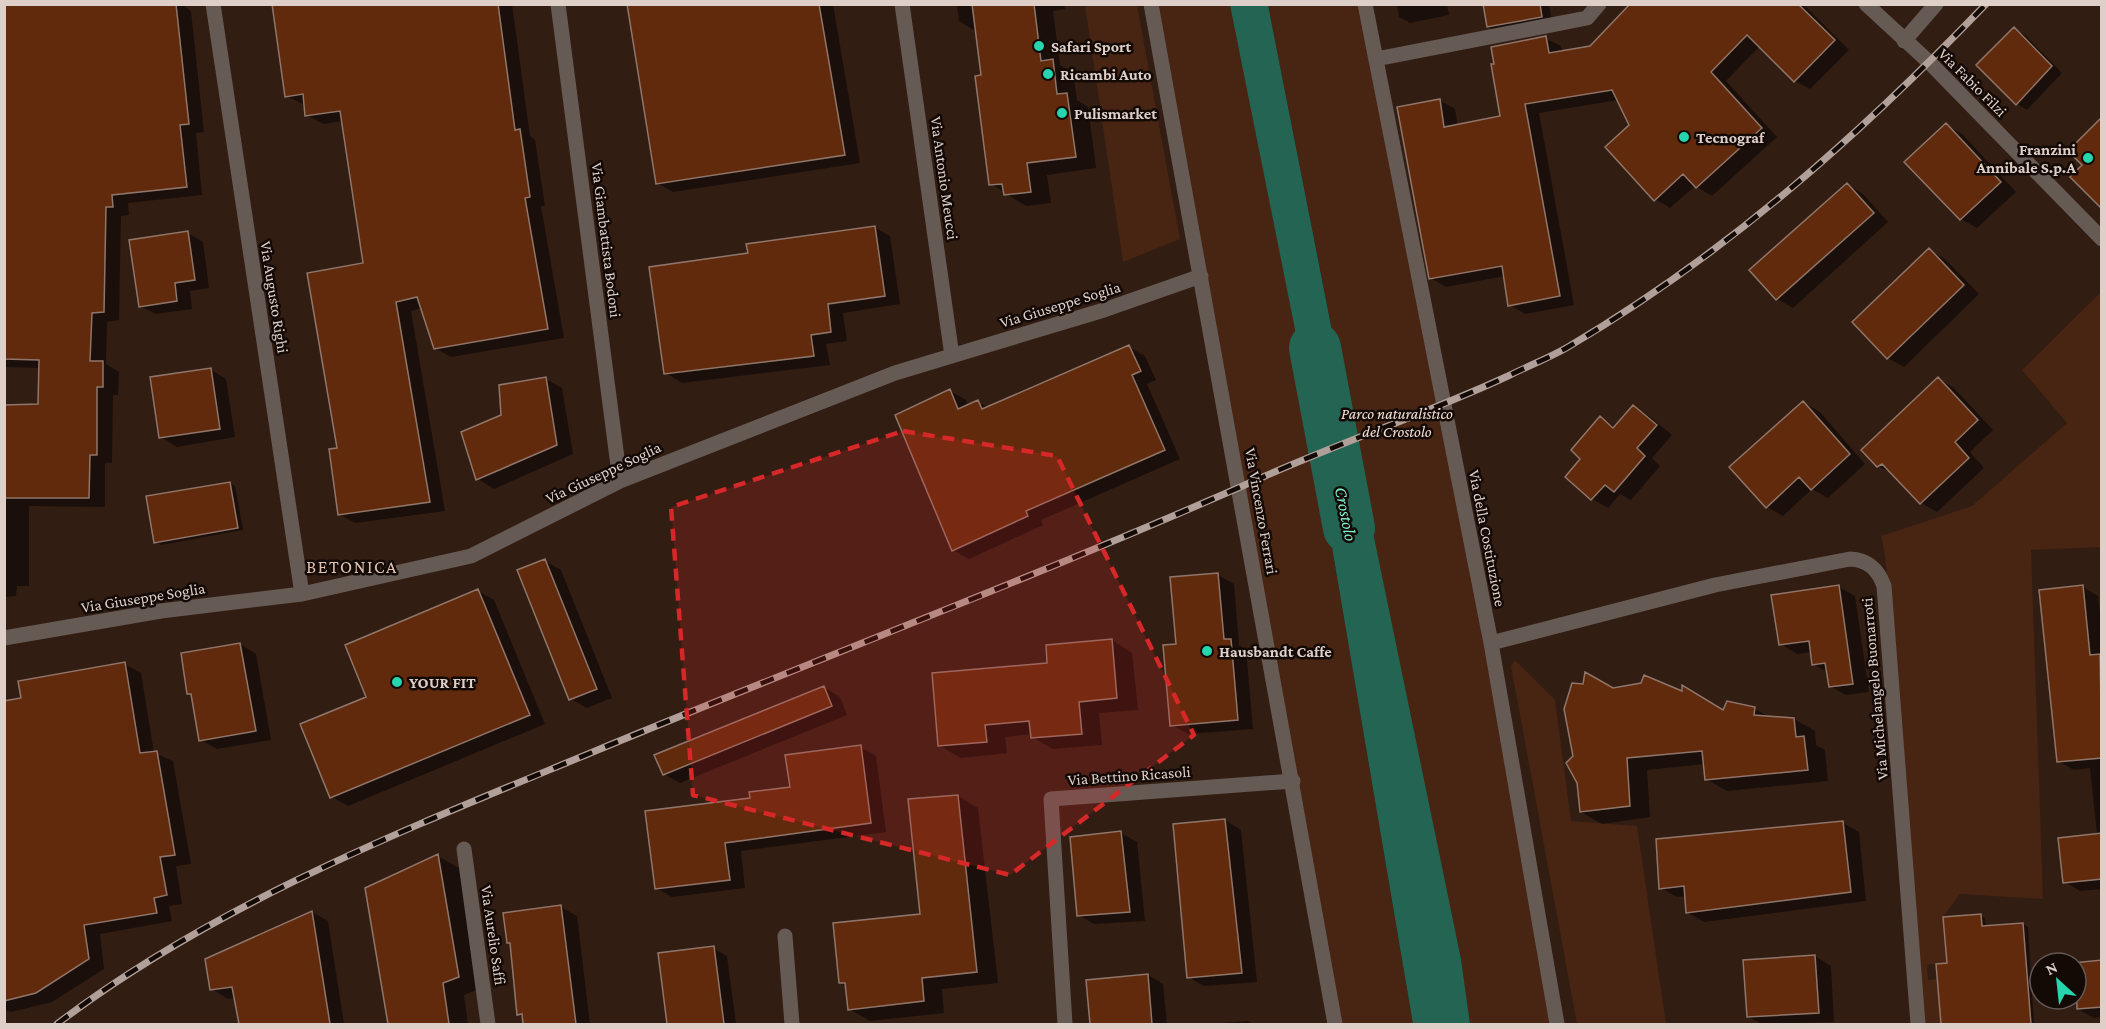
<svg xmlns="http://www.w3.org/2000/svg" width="2106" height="1029" viewBox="0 0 2106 1029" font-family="'Crimson Pro',serif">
<rect width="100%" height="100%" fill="#321d13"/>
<path fill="#482412" d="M1085,5H1137L1180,239L1123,262Z
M1151,5H1230L1315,424L1348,411L1268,5H1365L1565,1024H1470L1461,959L1419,764L1318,466L1413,1024H1335Z
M2101,292V547L2031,550L2043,899L1960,894L1943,917L1947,963L1927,965L1928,980L1938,979L1941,1024H1925L1885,555L1881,536L1972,506L2067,423L2022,370Z
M1515,660L1555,700L1571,821L1637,826L1666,1024H1577L1511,666Z"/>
<path fill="#236453" d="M1230,5H1268L1348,412L1314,424Z
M1356,450L1461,959L1470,1024H1413L1318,465Z"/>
<path fill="#0007" d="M4,4H182L191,11L204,132L196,133L202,195L128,203L129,215L121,216L119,320L107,322L106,364L119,372L118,395H113L112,463H105V507L29,506V586H17L16,596L4,597V407L40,406V368L4,367Z
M274,4H512L530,136L535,140L545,206H541L564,338L451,357L435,348L422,308L411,311L445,511L355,523L339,514V449L365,264L343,121L323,124L307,115L305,105L286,96Z
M629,4H833L860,163L673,192L657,183Z
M957,4H1064L1065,9L1053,11L1060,65L1073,73L1077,100L1088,107L1096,168L1047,175L1051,203L1026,206L991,184L977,32L959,21Z
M1397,4H1447L1449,15L1410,23L1399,17Z
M1484,4H1549L1552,22L1499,33L1489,27Z
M1767,4H1803L1849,50L1810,89L1795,81L1760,46L1726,81L1777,137L1712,196L1695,186L1670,208L1655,199L1631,125L1618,100L1539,113L1574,305L1525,314L1510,305L1505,276L1446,287L1431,278L1439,100L1455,109L1458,126L1502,118L1545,38L1561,46L1562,52Z
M2014,29L2025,35L2062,73L2027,110L2017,104Z
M1946,125L1962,134L2016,192L1977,228L1961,219L1906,162Z
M1847,184L1863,194L1888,222L1793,308L1777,299Z
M874,227L890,236L900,304L843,313L847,341L826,344L830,365L682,383L666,373L749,254Z
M188,233L203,242L209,288L190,291L192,309L156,314L140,306Z
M1929,250L1945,259L1979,294L1904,367L1888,358Z
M1129,347L1145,356L1156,380L1147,384L1180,459L1041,520L1043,525L969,559L953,550L950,391L966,400L968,406L978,402L989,408Z
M210,369L226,379L235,437L177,447L161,437Z
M546,379L562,388L573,454L494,489L478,479L463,433L502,416Z
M1939,379L1954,388L1993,430L1970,452L1984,468L1937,512L1921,503L1895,475L1878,466L1863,450Z
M1804,403L1820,412L1865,464L1828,498L1812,489L1783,516L1767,507Z
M1633,406L1649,416L1672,435L1652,458L1660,466L1631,500L1620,494L1608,508L1592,499L1567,477L1582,458L1600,418L1616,427Z
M230,483L235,486L243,530L161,545L156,542Z
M545,561L561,570L612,698L587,708L571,699Z
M1218,575L1234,584L1239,645L1246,649L1253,729L1188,734L1172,725L1178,645Z
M1839,587L1855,596L1869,692L1846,695L1830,686L1827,672L1813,664L1812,652L1797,654L1781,644Z
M2083,587L2098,596L2102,628V889L2080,891L2065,882L2097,835L2090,768L2074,770L2058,761Z
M478,591L494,600L545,724L348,806L332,797L368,698Z
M1112,640L1132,653L1138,710L1099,713L1102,745L1053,749L1032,737V734L1005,737L1007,753L961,758L940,746L1049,664Z
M240,644L256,654L271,740L217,749L201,740L193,696L189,693Z
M125,664L141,673L154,753L173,761L191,864L176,866L182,904L169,906L172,921L100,934L104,969L52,1002L11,1012L4,1009V703L23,700Z
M824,687L840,697L847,715L680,783L664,774Z
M1613,689L1723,712L1728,703L1755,709L1771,718L1794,719L1815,731L1816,745L1825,750L1828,781L1727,791L1706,779L1705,764L1647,770L1650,817L1602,824L1581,812L1575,757Z
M860,747L876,756L886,832L741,851L745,888L672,897L656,888L751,799L791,789Z
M958,796L978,808L998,983L942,989L944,1013L870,1021L849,1009L846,986L840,983L922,915Z
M1225,820L1241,830L1257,982L1204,986L1188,977Z
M1843,823L1859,832L1866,901L1704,922L1688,913L1686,896L1677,897L1661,888Z
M1121,833L1137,842L1145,921L1094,924L1078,915Z
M438,856L459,868L479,989L464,995L468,1024H390L366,889Z
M561,907L577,916L590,1024H525L524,1018L518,1014L511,944L508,942Z
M312,912L328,921L344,1024H240L235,998L228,999L212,989Z
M1980,916L1985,918L1986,927L2023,924L2028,927L2034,1024H1943L1938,965L1948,964Z
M713,948L727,956L736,1024H669L660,955Z
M1815,956L1831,966L1834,1022L1762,1024L1748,1017Z
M2102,961V1017L2094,1018L2078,1009L2076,964Z
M1148,975L1163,984L1167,1024H1092L1088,981Z
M1248,1021L1253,1024H1209Z"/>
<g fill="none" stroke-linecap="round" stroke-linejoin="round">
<path stroke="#236453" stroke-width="52" d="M1315,348L1349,528"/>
</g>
<path fill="#612a0c" stroke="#90766a" stroke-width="1.5" d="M4,4H176L189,124L180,125L187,187L112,195L113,207H106L104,312L92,313L90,361H103V387H97V455H90L89,498H4V405L38,404L39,360L4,359Z
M272,4H498L515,130L520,129L530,197L525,198L548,329L434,349L417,297L396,302L430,502L338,515L329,449L337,448L307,273L363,263L340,111L305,116L303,94L285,97Z
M627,4H819L845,155L656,184Z
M972,4H1034L1041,61L1053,59L1057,94L1067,93L1076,157L1027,163L1031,192L1004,195L1002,184L989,185L975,76L981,75Z
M1483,4H1540L1542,17L1487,27Z
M1630,4H1798L1835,40L1794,82L1747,35L1711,72L1762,128L1696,188L1683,174L1654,201L1605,147L1629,125L1612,90L1525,104L1560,296L1508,306L1502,266L1429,279L1397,107L1440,99L1444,127L1500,116L1491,64H1494L1491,47L1546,36L1549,53L1590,46Z
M2014,27L2052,66L2016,105L1976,65Z
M2102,117V209L2070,177L2082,165L2068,151Z
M1946,123L2001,182L1960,220L1904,162Z
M1847,183L1874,213L1776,300L1749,270Z
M875,226L885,296L828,304L831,332L811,335L814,356L664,374L649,267L748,253L746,244Z
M188,231L195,280L175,283L177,301L139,307L129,240Z
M1929,248L1964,285L1887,359L1852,322Z
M1129,345L1141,371L1132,375L1165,450L1026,511L1028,516L952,551L895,415L950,389L958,409L978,400L982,409Z
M211,368L220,429L159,438L150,377Z
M546,377L557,445L476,480L461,432L501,415L499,385Z
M1938,377L1978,420L1955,442L1969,458L1920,504L1882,464L1877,467L1861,450Z
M1803,401L1850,454L1811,490L1799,477L1766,508L1729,467Z
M1633,405L1657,425L1637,448L1645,456L1614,492L1605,485L1591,500L1565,477L1580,459L1571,450L1600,416L1613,428Z
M230,482L238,528L154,543L146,496Z
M545,559L597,689L569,700L517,570Z
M1218,573L1224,639H1231L1238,720L1170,726L1163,645L1176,644L1170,577Z
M1839,585L1853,684L1829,687L1825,663L1812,665L1809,641L1779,645L1771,595Z
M2083,585L2090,655L2100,654L2102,758L2057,762L2039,590Z
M478,589L530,715L330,798L300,724L366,697L345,645Z
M1112,639L1117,698L1079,702L1082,734L1031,738L1029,721L985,725L987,742L938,746L932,673L1047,663L1046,645Z
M240,643L256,731L199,741L191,694H187L181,653Z
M125,662L140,753L157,751L175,855L160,857L167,895L154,898L157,913L84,925L89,959L36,993L4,1001V701L21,698L18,681Z
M1585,672L1613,688L1641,683L1644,675L1682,691V685L1723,710L1727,701L1755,707L1754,715L1794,718L1796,737L1804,736L1808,770L1705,780L1702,751L1627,758L1630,806L1580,812L1577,783L1566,763L1573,756L1564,709L1572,683L1583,684Z
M824,686L832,706L663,775L654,755Z
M861,745L871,823L725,843L730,880L655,889L645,811L750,798L749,792L790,787L785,755Z
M958,795L977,972L922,978L924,1001L848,1010L845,983H839L833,923L920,914L908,799Z
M1225,819L1242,973L1187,978L1173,824Z
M1843,821L1851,892L1686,913L1684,886L1659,889L1656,839Z
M1121,831L1130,912L1077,916L1070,837Z
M2102,833V879L2063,883L2058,838Z
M438,854L459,977L443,983L449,1024H388L365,888Z
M561,905L576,1024H523L522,1014L517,1015L510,943H507L503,913Z
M312,911L330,1024H239L232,987L210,990L205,959Z
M1981,914L1982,926L2023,923L2031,1024H1941L1936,964L1947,963L1943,917Z
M714,946L724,1024H667L658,953Z
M1815,955L1819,1013L1747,1017L1743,960Z
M2102,960V1007L2077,1009L2076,963H2072Z
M1148,974L1152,1024H1090L1086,980Z"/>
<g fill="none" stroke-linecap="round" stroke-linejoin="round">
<path stroke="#665a55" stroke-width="15" d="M213,4L302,594
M558,4L620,481
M902,4L952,356
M1365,4L1491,643L1557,1024
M1866,4L1930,63L2102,239
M1904,41L1936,4
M1376,59L1587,18L1599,4
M4,638L161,611L302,594L471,556L620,481L895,373L1104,310L1201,276
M1491,643L1715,585L1850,559C1868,560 1878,569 1884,586L1918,1024
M464,849L488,1024
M785,936L792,1024
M1065,1024L1051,799L1293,781"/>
<path stroke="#665a55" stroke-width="15" d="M1151,4L1335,1024"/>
<g stroke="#b1a099" stroke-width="7">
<path id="rail" d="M57,1024C216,903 404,830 588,754C812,661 1041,575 1263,477C1344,441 1428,413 1508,376C1528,366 1549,358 1568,347C1726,254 1859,136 1986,4"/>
</g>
<use href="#rail" stroke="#130a06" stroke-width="4.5" stroke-dasharray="14" stroke-linecap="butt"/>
</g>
<path fill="#d62828" fill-opacity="0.2" stroke="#d62828" stroke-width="4.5" stroke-dasharray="12 8" stroke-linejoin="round" d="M903,431L1057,456L1194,735L1010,875L693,795L671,507Z"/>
<g fill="#27d5ad" stroke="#130a06" stroke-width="2">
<circle cx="1039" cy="46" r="6"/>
<circle cx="1048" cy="74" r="6"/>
<circle cx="1062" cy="113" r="6"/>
<circle cx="1684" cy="137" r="6"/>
<circle cx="2088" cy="158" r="6"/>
<circle cx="1207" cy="651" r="6"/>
<circle cx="397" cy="682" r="6"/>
</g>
<g text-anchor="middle" stroke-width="5" stroke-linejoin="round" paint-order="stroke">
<g font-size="16" font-weight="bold" fill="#decfc9" stroke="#130a06" text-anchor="start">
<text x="1051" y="52">Safari Sport</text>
<text x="1060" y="80">Ricambi Auto</text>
<text x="1074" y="119">Pulismarket</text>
<text x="1696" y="143">Tecnograf</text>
<text x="2076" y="155" text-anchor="end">Franzini<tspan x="2076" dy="18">Annibale S.p.A</tspan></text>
<text x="1219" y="657">Hausbandt Caffe</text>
<text x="409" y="688">YOUR FIT</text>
</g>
<g font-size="16" fill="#decfc9" stroke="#130a06">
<text transform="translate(1973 82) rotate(45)" y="6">Via Fabio Filzi</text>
<text transform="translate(945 178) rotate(82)" y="6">Via Antonio Meucci</text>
<text transform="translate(607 240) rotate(83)" y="6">Via Giambattista Bodoni</text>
<text transform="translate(275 297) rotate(81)" y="6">Via Augusto Righi</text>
<text transform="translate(1060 304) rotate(-17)" y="6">Via Giuseppe Soglia</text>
<text transform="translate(603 472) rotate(-25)" y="6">Via Giuseppe Soglia</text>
<text transform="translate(1262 511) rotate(80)" y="6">Via Vincenzo Ferrari</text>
<text transform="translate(1488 538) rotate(79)" y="6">Via della Costituzione</text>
<text transform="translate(143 597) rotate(-9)" y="6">Via Giuseppe Soglia</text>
<text transform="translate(1874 689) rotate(-95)" y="6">Via Michelangelo Buonarroti</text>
<text transform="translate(1129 775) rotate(-4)" y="6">Via Bettino Ricasoli</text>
<text transform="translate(494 935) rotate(82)" y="6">Via Aurelio Saffi</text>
</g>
<g font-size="16" font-style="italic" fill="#f3e0d7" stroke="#130a06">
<text x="1397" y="419">Parco naturalistico<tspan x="1397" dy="18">del Crostolo</tspan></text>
</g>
<g font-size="18" font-style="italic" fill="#7bf2d0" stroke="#130a06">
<text transform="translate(1346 514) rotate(79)" y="6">Crostolo</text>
</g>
<g font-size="18" letter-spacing="1.5" fill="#ddc0b3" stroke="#130a06">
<text x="352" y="573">BETONICA</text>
</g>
</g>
<rect width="2106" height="1029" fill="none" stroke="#decfc9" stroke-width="12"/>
<g transform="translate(2058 981) rotate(333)"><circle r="28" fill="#130a06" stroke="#645954" stroke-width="1.5"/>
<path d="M0-4.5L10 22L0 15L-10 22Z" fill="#27d5ad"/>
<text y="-9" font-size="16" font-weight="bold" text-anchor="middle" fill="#decfc9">N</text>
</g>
</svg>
